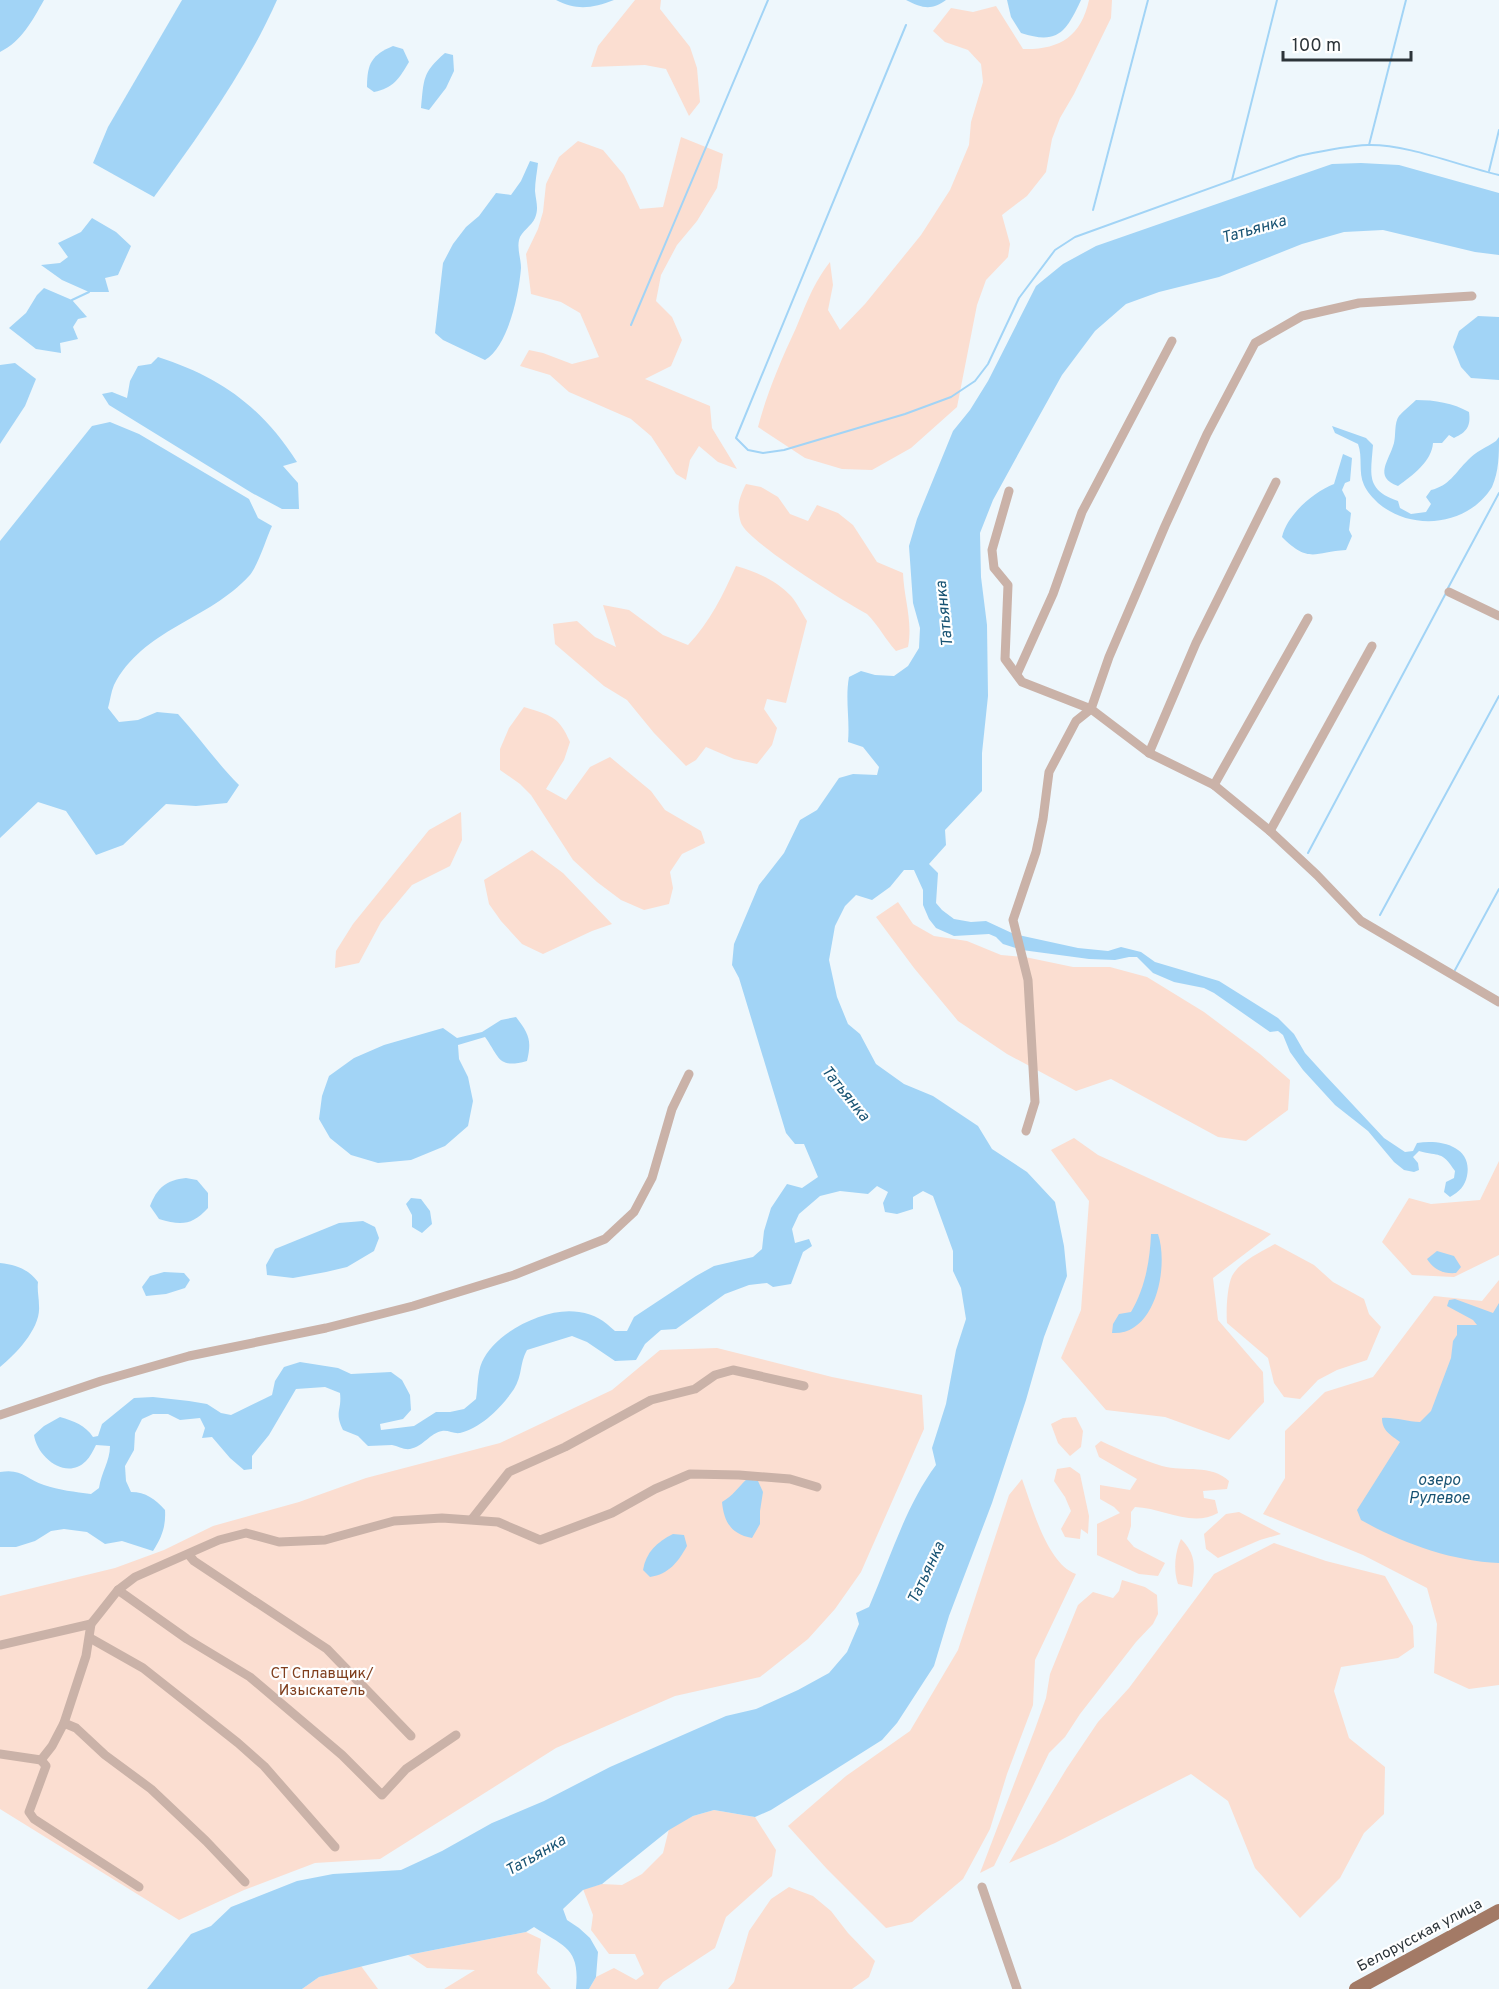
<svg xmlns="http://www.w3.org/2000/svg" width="1499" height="1989" viewBox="0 0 1499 1989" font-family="Overpass,sans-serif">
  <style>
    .green { fill: #fbded1 }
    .water { fill: #a2d4f6 }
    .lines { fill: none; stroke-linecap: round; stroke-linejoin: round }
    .stream { stroke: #a2d4f6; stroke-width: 2 }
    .street { stroke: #cab2a8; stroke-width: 9 }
    .primary { stroke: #a37a66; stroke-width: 14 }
    .labels { text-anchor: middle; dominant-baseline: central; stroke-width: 4.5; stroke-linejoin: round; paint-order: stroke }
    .park-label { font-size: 15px; fill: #803f1e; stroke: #fff }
    .street-label { font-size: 15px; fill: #2c3439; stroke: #fff }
    .water-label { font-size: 16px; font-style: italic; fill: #185373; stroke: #fff }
  </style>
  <rect width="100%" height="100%" fill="#eef7fc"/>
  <g class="green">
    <polygon points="635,0 661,0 660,9 690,47 697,68 700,102 689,116 666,69 645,65 591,67 598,46"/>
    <path d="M1089 0H1112L1111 18 1074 94 1060 118 1052 139 1046 172 1027 196 1002 215 1010 244 1008 257 986 280 977 305 957 407 911 448 872 470 842 469 805 458 758 427C767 393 781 360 796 328 807 302 813 284 830 262L833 285 828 310 840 330 865 304 921 235 950 190 969 145 971 122 983 82 981 64 968 50 945 42 933 31 951 8 973 12 996 6 1023 49C1059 50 1081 37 1089 0Z"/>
    <polygon points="681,137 723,154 717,188 697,221 677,245 661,275 656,301 672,317 682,340 671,366 645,379 710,406 712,428 737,469 718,462 699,446 690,460 686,480 676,474 651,436 631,419 569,392 550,375 520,366 529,350 543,353 572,364 599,357 580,313 561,302 531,294 526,254 538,229 543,212 546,184 559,157 578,141 603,150 624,175 640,209 663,207"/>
    <path d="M746 484 761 487 778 497 790 514 808 521 817 505 838 513 853 525 877 562 903 573C904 599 913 621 908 647L896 651C885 639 879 626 867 614 845 602 748 542 741 523 736 507 739 498 746 484Z"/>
    <path d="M736 566C755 571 777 581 791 596 797 603 802 613 807 621L786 703 767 699 764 709 777 728 772 745 757 764 734 759 706 747 696 760 686 766 654 733 627 700 604 686 555 644 553 624 577 621 595 637 616 647 603 605 629 610 663 635 688 645C710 622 723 595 736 566Z"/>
    <path d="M524 707C550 715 559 716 570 742L564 760 546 789 566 800 590 767 610 757 651 791 665 810 701 831 705 843 682 854 670 872 673 888 669 904 644 910 621 900 597 882 573 860 531 795 520 784 500 770V749L509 728Z"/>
    <polygon points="461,812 462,840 450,866 412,885 381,922 359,963 335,968 336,951 353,924 400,866 429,830"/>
    <polygon points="532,850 563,873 612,924 592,931 543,954 522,944 501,921 489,904 484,880"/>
    <polygon points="898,902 913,924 934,936 967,941 1001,955 1025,957 1073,967 1110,967 1147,977 1204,1012 1260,1054 1290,1080 1288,1110 1246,1141 1218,1137 1111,1079 1076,1091 1007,1054 958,1021 914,968 876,917"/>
    <polygon points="1074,1138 1098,1155 1271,1234 1213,1278 1218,1320 1263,1372 1264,1402 1229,1440 1165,1417 1106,1410 1061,1358 1081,1310 1089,1201 1051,1150"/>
    <polygon points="1499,1161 1499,1255 1454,1277 1412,1275 1382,1242 1409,1198 1431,1204 1480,1200"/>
    <path d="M1275 1244 1314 1265 1333 1282 1364 1299 1369 1314 1381 1327 1367 1360 1337 1370 1318 1380 1300 1399 1284 1397 1274 1383 1268 1358 1227 1323C1226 1311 1227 1287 1232 1276 1240 1261 1261 1252 1275 1244Z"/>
    <polygon points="1499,1280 1499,1685 1469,1689 1434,1673 1437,1624 1427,1588 1363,1555 1263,1514 1285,1478 1285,1431 1325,1392 1373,1377 1434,1296 1482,1301"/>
    <polygon points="717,1348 832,1377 922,1395 924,1429 861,1572 835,1609 808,1639 760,1677 675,1696 556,1748 380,1859 315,1863 244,1890 179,1920 0,1809 0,1596 115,1568 164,1550 213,1526 299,1502 366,1478 500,1443 612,1390 660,1350"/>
    <polygon points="1076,1417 1083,1431 1081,1447 1070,1456 1058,1443 1051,1424 1063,1418"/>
    <path d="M1101 1441C1120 1450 1142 1460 1162 1466 1185 1472 1211 1464 1229 1481L1227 1489 1203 1491 1204 1498 1215 1500 1218 1513C1192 1528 1163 1508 1135 1507L1131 1512V1526L1127 1539 1134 1547 1165 1563 1158 1576 1139 1574 1097 1555V1524L1120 1513 1114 1507 1100 1499V1485L1130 1490 1137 1479 1099 1457 1095 1446Z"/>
    <polygon points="1070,1467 1080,1474 1089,1516 1088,1534 1081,1529 1080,1539 1065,1537 1061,1529 1071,1511 1065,1497 1054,1481 1057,1469"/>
    <path d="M1022 1479C1032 1506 1047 1564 1076 1574L1035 1660 1033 1705 1007 1774 990 1829 963 1879 912 1922 886 1928 827 1869 788 1826 846 1776 910 1731 958 1650 1009 1495Z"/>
    <polygon points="1239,1512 1281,1534 1260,1540 1218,1558 1206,1549 1204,1534 1226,1514"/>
    <path d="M1181 1539C1196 1554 1195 1566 1192 1587L1178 1584C1173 1570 1175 1552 1181 1539Z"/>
    <polygon points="1274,1543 1326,1561 1385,1576 1413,1626 1414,1647 1398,1658 1341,1667 1334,1691 1349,1738 1385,1767 1384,1814 1364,1833 1340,1878 1300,1918 1255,1868 1228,1801 1191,1774 1055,1843 1009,1863 1067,1768 1098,1722 1129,1688 1214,1574"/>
    <polygon points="1122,1580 1145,1587 1157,1595 1158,1614 1153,1624 1136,1642 1080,1714 1065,1737 1049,1753 994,1866 980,1873 1035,1729 1046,1698 1050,1674 1078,1605 1093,1592 1113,1598 1119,1591"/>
    <polygon points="714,1810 755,1817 776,1850 772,1876 726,1917 715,1948 663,1982 658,1989 589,1989 596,1977 614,1968 636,1980 644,1974 635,1954 609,1954 591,1930 593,1915 583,1889 602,1884 622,1885 642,1874 663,1853 669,1829 693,1816"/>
    <polygon points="789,1887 813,1896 831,1911 848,1933 875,1961 869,1977 852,1989 728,1989 734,1982 749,1931 771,1899"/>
    <polygon points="526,1932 541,1939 537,1973 551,1989 444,1989 475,1970 427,1968 408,1955"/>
    <polygon points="361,1966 378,1989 302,1989 319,1977"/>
  </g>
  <g class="water">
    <path d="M0 0H44C32 21 22 41 0 52Z"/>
    <path d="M182 0H277C247 68 198 137 154 197L93 163 108 127Z"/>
    <path d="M556 0H614C593 8 577 11 556 0Z"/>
    <path d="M906 0H946C931 11 922 8 906 0Z"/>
    <path d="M1007 0H1081C1066 32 1058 45 1021 33L1011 17Z"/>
    <path d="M393 46 403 49 409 62C399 79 393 88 374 92L367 87C367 63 372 55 393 46Z"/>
    <path d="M445 53 453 55 454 71 446 88 429 110 421 108C424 79 422 73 445 53Z"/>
    <path d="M530 161 538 163C537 172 535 182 535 191 536 202 539 208 535 218 532 226 521 231 519 240 517 249 521 259 521 268 519 294 508 347 485 360L443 340 435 333 443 263 453 244 466 227 479 216 496 193 511 195 521 181Z"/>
    <path d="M1361 163 1399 165 1499 193V255L1475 252 1383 230 1344 232 1302 244 1219 277 1159 292 1126 304 1095 331 1062 375 1027 438 993 500 980 533 981 577 987 625 988 696 982 753V791L945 830 946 845 929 864 938 873 936 903 942 910 954 919 971 922 986 921 1014 934 1078 948 1108 951 1121 947 1141 952 1155 962 1219 981 1278 1018 1294 1034 1305 1053 1325 1075 1384 1138 1405 1152 1413 1151 1417 1143C1440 1139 1473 1146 1467 1176 1465 1186 1459 1192 1450 1197L1444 1192 1446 1182 1454 1178 1455 1171C1441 1150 1440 1157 1419 1151L1413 1157 1418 1163 1419 1170 1414 1172 1404 1170 1394 1162 1368 1131 1335 1105 1303 1070 1290 1052 1283 1035 1278 1031 1270 1032 1214 993 1204 988 1174 982 1153 973 1137 957H1129L1115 960 1089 959 1022 950 1003 944 996 937 989 934 954 936 936 928 929 919 923 905V890L914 870H904L890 887 872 900 856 895 845 906 835 926 829 960 837 997 848 1024 860 1034 876 1064 904 1084 933 1096 978 1126 992 1149 1027 1172 1055 1202 1064 1246 1067 1276 1044 1337 1026 1400 992 1503 949 1616 934 1666 897 1723 882 1740 771 1810 755 1817 714 1810 693 1816 669 1830 602 1884 583 1890 563 1909 567 1920 579 1928 590 1938 598 1952 596 1977 589 1989H576C580 1948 565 1947 534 1927L526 1932 408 1955 319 1977 302 1989H147L191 1934 211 1926 231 1907 297 1881 333 1874 401 1870 442 1851 492 1823 544 1801 610 1767 726 1716 756 1709 798 1690 829 1673 847 1652 859 1624 856 1613 869 1607C890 1559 905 1507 936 1465L932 1448 946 1404 956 1350 966 1319 961 1288 953 1271V1251L933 1196 923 1191 913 1197V1209L897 1214 885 1212 883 1203 888 1192 877 1186 868 1194 840 1191 820 1196 799 1214 792 1229 795 1243 809 1239 812 1246 803 1252 791 1284 773 1287 767 1283 749 1285 725 1294 676 1329 661 1330 645 1344 636 1360 615 1361 587 1342 572 1336 527 1350C519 1365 523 1374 514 1389 502 1407 481 1428 460 1433 454 1434 448 1430 442 1431 430 1433 424 1446 410 1449 404 1450 398 1446 392 1445 384 1445 376 1446 368 1446L358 1436 343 1430C334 1412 342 1411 340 1393L325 1387 296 1389 269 1435 252 1456V1469L244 1470 230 1458 212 1437 202 1438 205 1428 200 1418 180 1420 168 1414H153L142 1419 135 1433 134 1450 125 1466 126 1481 131 1492C146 1492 155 1499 165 1510 166 1526 162 1537 153 1551L122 1541 105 1544 87 1532 64 1529 51 1531 35 1541 16 1547H0V1472C22 1468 26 1479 44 1485 59 1490 75 1492 91 1494L99 1488C101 1473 110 1461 110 1446L96 1445C93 1451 90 1457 86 1461 66 1481 37 1457 34 1435L44 1426 60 1417C74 1421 85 1425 93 1437L98 1436 102 1424 134 1398 153 1397 189 1401 207 1404 221 1413 231 1415 272 1395 275 1381 284 1367 300 1362 338 1368 351 1374 391 1372 402 1380 410 1395 411 1410 403 1419 380 1424 381 1430 414 1426 436 1412H450L464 1409 476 1399C478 1388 477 1373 482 1362 495 1332 547 1306 579 1312 595 1314 604 1321 615 1331H627L634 1317 696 1276 714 1266 753 1257 762 1249 764 1231 771 1208 787 1184 802 1188 818 1177 804 1144H795L786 1133 739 978 732 965 734 944 759 885 784 853 800 820 817 810 839 778 853 774 877 775 879 767 863 747 848 742C850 719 845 699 849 677L861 671 875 675 894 676 908 666 919 648 920 628 913 603 909 546 917 519 953 431 970 410 988 381 1036 286 1063 264 1096 246 1332 164Z"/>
    <polygon points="92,218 116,232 131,246 118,275 105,278 109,292 89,292 62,280 41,265 60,263 68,257 58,243 81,232"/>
    <polygon points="44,288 72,300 87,317 78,319 73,327 78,339 60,343 61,353 36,349 9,328 26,313 37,295"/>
    <polygon points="1478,316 1499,317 1499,380 1471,378 1461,367 1453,347 1459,331"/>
    <path d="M158 357C220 377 261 406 297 462L283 466 298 483 299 509H282L252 493 109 405 102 394 112 392 127 398 130 381 138 366 151 364Z"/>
    <polygon points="15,363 36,379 25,406 0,444 0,365"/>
    <path d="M1416 400C1435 400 1453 403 1469 412 1471 426 1467 432 1454 438L1449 435 1442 443H1433C1432 461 1412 476 1398 486 1373 477 1389 461 1394 443 1396 435 1394 423 1399 416 1404 410 1411 405 1416 400Z"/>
    <path d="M110 422 139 434 249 499 258 518 272 526C266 539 258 566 249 576 209 620 143 629 114 685 111 692 110 701 108 708L119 722 138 720 157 712 178 714C199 737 217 763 239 785L227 803 196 806 166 804 123 845 96 855 66 811 38 802 0 838V541L92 426Z"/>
    <path d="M1332 426 1366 438 1373 445C1371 474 1365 490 1398 501L1400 508 1411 514 1426 512 1431 504 1426 497 1431 490C1449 486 1455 473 1468 460 1475 452 1487 447 1496 441L1499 437C1499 455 1499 471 1492 487 1468 526 1412 532 1378 503 1373 498 1367 492 1364 485 1358 472 1363 457 1358 444L1335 433Z"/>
    <path d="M1343 454 1352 458 1350 481 1345 483 1342 490 1346 498V509L1351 513 1349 530 1352 536 1346 550C1314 552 1309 564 1282 537 1287 515 1313 492 1334 484Z"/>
    <path d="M516 1017C529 1034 532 1040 527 1061 498 1069 500 1058 485 1037L458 1045 459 1059 468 1077 473 1101 468 1126 445 1146 411 1160 378 1163 351 1155 330 1138 319 1119 322 1096 329 1076 354 1058 384 1045 443 1028 457 1038 482 1032 501 1020Z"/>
    <path d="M186 1178 197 1180 208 1193V1208C192 1225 182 1226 159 1219L150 1206C157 1188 166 1180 186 1178Z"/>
    <polygon points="411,1198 421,1199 430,1211 432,1224 422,1233 412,1227 412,1215 406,1204"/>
    <polygon points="363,1221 375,1227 379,1238 374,1251 347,1267 326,1272 293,1278 267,1275 266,1265 275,1249 339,1223"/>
    <path d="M1151 1234H1158C1169 1266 1156 1336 1112 1333L1113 1324 1119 1314 1131 1312C1145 1288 1150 1261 1151 1234Z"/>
    <path d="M1437 1251 1454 1256 1461 1267 1456 1273C1444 1274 1434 1270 1427 1259Z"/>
    <path d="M0 1263C17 1265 28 1269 38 1282 37 1291 39 1297 39 1306 41 1328 16 1354 0 1367Z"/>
    <polygon points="164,1272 184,1273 190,1280 185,1288 166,1294 146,1296 142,1287 150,1276"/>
    <path d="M1455 1299 1493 1313 1499 1303V1563C1451 1561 1402 1543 1361 1520L1357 1510 1400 1442C1391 1435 1382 1431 1382 1418 1395 1417 1407 1422 1420 1422L1431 1411 1451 1358 1453 1341 1457 1335V1325H1477L1473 1320 1447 1306 1449 1300Z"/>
    <path d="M747 1479 758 1481 763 1492 760 1511V1524L752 1538C731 1534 724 1522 722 1502 733 1496 738 1487 747 1479Z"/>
    <path d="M673 1534 684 1535 687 1546C678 1562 669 1574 650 1577L643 1570C646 1552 657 1542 673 1534Z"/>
  </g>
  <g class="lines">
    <g class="stream">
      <path d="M906 25 736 438 748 450 763 453 784 450 905 414 951 397 975 381 988 364 1019 298 1055 250 1075 237 1299 156C1322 151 1344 146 1368 145 1408 144 1459 166 1499 175"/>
      <polyline points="1369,145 1406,0"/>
      <polyline points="1489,171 1499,130"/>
      <polyline points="1232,180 1277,0"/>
      <polyline points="1093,210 1148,0"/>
      <polyline points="72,300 89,292"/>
      <polyline points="631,325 768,0"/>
      <polyline points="1448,588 1499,493"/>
      <polyline points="1308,853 1446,593"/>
      <polyline points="1380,915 1499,696"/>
      <polyline points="1455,970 1499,889"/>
    </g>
    <g class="street">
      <polyline points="1009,491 992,550 994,568 1008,585 1005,659 1022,682 1091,709 1149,753 1214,785 1270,831 1317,875 1361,921 1499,1002"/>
      <polyline points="1449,592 1499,616"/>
      <polyline points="1017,674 1053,594 1082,512 1172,341"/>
      <polyline points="1149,753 1196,643 1276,482"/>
      <polyline points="1214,785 1308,618"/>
      <polyline points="1270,831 1372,646"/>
      <polyline points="1026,1131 1035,1102 1028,980 1013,920 1036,852 1043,819 1049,772 1076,721 1091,709 1109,657 1165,526 1207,434 1255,343 1302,316 1359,303 1472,296"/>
      <polyline points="0,1415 101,1381 189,1356 326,1328 413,1306 514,1275 605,1239 634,1212 652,1178 672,1109 689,1074"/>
      <polyline points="472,1519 509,1472 565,1447 651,1400 695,1389 715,1375 733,1370 804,1386"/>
      <polyline points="189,1555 194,1561 327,1649 411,1736"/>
      <polyline points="118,1590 187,1639 250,1677 342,1755 382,1795 406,1769 456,1735"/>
      <polyline points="90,1638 143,1668 238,1743 264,1766 335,1847"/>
      <polyline points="0,1645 91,1624"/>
      <polyline points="64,1723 76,1728 105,1755 151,1789 206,1841 245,1882"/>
      <polyline points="0,1754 41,1760 52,1746 64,1723 86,1656 91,1624 99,1614 118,1590 135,1577 219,1540 246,1533 279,1542 325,1540 394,1521 442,1518 498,1522 540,1540 612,1513 655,1489 690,1474 739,1475 790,1479 817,1487"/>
      <polyline points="41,1760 46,1766 29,1812 34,1819 139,1887"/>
      <polyline points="982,1887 1017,1989"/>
    </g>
    <polyline class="primary" points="1356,1989 1499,1911"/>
  </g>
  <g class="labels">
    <g class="park-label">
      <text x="322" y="1674">СТ Сплавщик/<tspan x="322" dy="17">Изыскатель</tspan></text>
    </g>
    <g class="street-label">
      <text transform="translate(1420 1936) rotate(-28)">Белорусская улица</text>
    </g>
    <g class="water-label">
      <text transform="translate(1254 230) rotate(-16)">Татьянка</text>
      <text transform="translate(945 614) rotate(-96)">Татьянка</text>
      <text transform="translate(845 1094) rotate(51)">Татьянка</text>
      <text x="1439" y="1481">озеро<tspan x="1439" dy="18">Рулевое</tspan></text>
      <text transform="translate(927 1573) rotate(-65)">Татьянка</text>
      <text transform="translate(536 1856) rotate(-30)">Татьянка</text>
    </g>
  </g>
  <path d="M1283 51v9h128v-9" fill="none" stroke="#2c3439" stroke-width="3"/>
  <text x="1292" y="51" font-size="18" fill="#2c3439" stroke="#ffffff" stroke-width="4.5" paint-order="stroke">100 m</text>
</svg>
